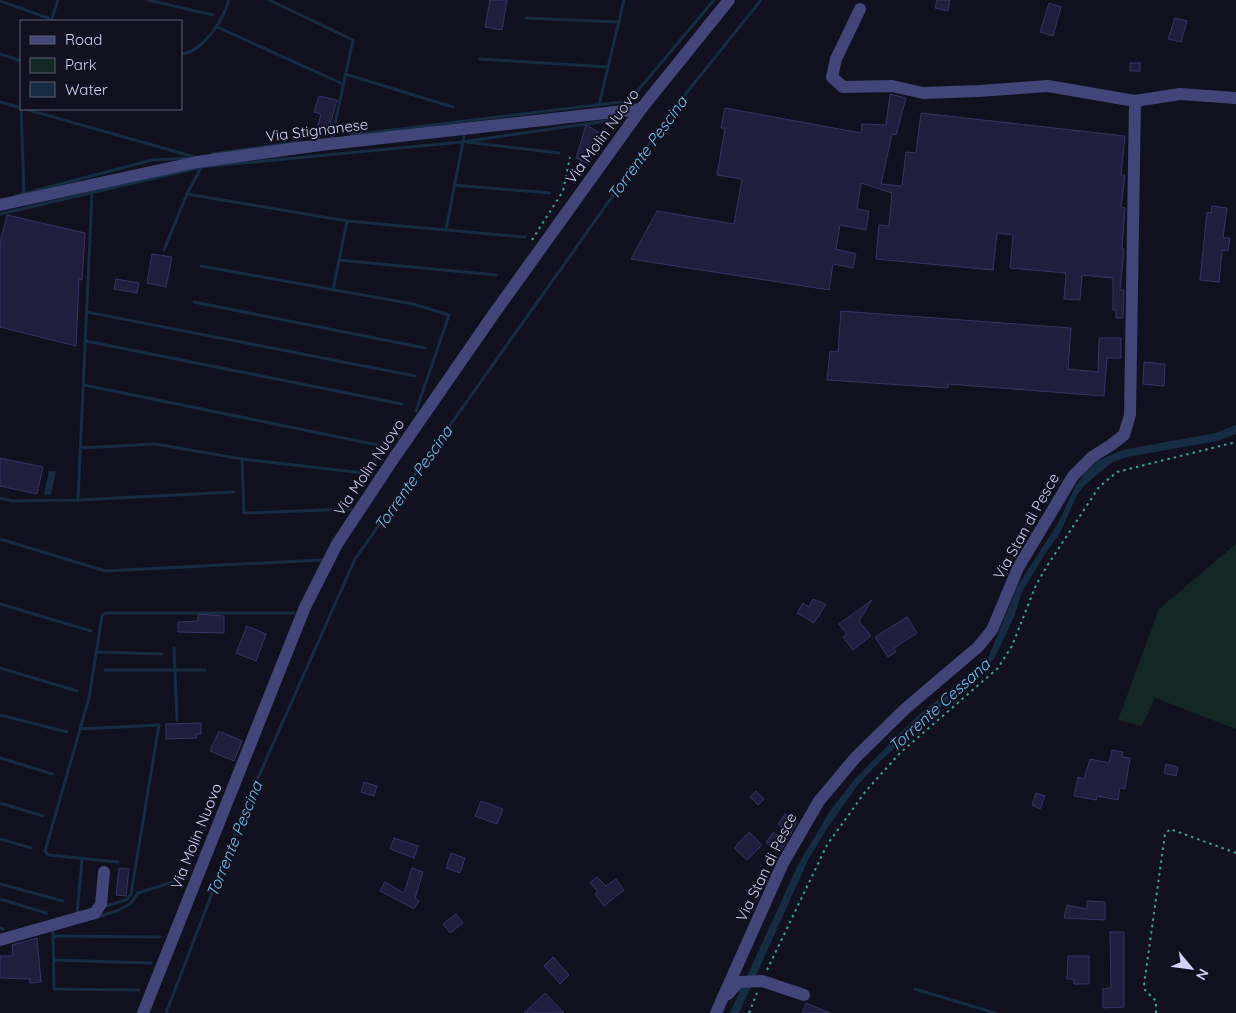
<svg xmlns="http://www.w3.org/2000/svg" width="1236" height="1013" viewBox="0 0 1236 1013" font-family="Quicksand,sans-serif">
  <style>
    .green { fill: #132825 }
    .water { fill: #162c42 }
    .lines { fill: none; stroke-linecap: round; stroke-linejoin: round }
    .stream { stroke: #162c42; stroke-width: 3 }
    .building { fill: #211e3d; stroke: #383366 }
    .path { stroke: #3ea291; stroke-width: 2; stroke-dasharray: 2.5 4; stroke-linecap: butt }
    .minor { stroke: #414577; stroke-width: 12 }
    .labels { text-anchor: middle; dominant-baseline: central; stroke-width: 4; stroke-linejoin: round; paint-order: stroke }
    .street-label { font-size: 15px; fill: #d3d3f9; stroke: #10101f }
    .water-label { font-size: 16px; font-style: italic; fill: #6fc0eb; stroke: #10101f }
  </style>
  <rect width="100%" height="100%" fill="#10101f"/>
  <polygon class="green" points="1236,544 1236,729 1155,698 1142,726 1118,720 1159,609"/>
  <g class="water">
    <polygon points="1236,425 1236,434 1218,441 1127,457 1111,463 1085,485 1077,495 1060,533 1045,554 1022,592 1014,617 994,659 878,763 857,786 826,830 809,858 739,1013 730,1013 798,865 830,811 854,780 916,717 979,667 989,656 1018,585 1057,525 1076,485 1086,472 1098,461 1122,450 1215,433"/>
    <polygon points="49,471 56,471 51,495 44,494"/>
  </g>
  <g class="lines">
    <g class="stream">
      <polyline points="148,0 213,15"/>
      <polyline points="269,0 353,40 332,138"/>
      <polyline points="0,1 48,18"/>
      <polyline points="526,18 618,22"/>
      <polyline points="51,21 58,0"/>
      <polyline points="217,27 343,84"/>
      <polyline points="0,54 21,61"/>
      <path d="M181 54C203 52 223 20 229 0"/>
      <polyline points="480,59 608,67"/>
      <polyline points="345,74 453,107"/>
      <polyline points="0,102 21,108"/>
      <polyline points="599,105 624,0"/>
      <polyline points="21,106 24,193"/>
      <polyline points="25,109 195,157"/>
      <polyline points="351,135 629,101 714,0"/>
      <polyline points="467,142 559,153"/>
      <polyline points="212,154 298,142"/>
      <polyline points="454,185 550,193"/>
      <polyline points="187,194 347,221 525,237"/>
      <polyline points="15,196 152,160 189,158"/>
      <polyline points="0,214 202,167 462,142 620,119"/>
      <polyline points="446,230 464,136"/>
      <polyline points="164,250 187,194 201,168"/>
      <polyline points="339,260 496,275"/>
      <polyline points="201,266 413,304 449,315 416,411"/>
      <polyline points="333,290 347,221"/>
      <polyline points="194,302 425,348"/>
      <polyline points="87,312 415,376"/>
      <polyline points="86,341 402,404"/>
      <polyline points="84,385 378,445"/>
      <polyline points="81,448 155,444 242,459 372,474"/>
      <polyline points="242,459 244,513 351,509"/>
      <polyline points="0,498 12,501 78,500 234,492"/>
      <polyline points="78,500 92,193"/>
      <polyline points="0,539 105,571 321,560"/>
      <polyline points="0,604 91,631"/>
      <polyline points="174,648 177,720"/>
      <polyline points="98,652 162,654"/>
      <polyline points="0,668 77,691"/>
      <polyline points="105,670 205,670"/>
      <polyline points="0,715 67,732"/>
      <polyline points="80,729 159,725 131,894 126,900 105,906"/>
      <polyline points="0,758 53,774"/>
      <polyline points="0,803 43,816"/>
      <polyline points="0,839 31,848"/>
      <polyline points="118,862 48,855 45,851 89,698 102,616 105,613 294,613"/>
      <polyline points="0,884 63,901"/>
      <polyline points="0,899 46,913"/>
      <polyline points="77,914 82,860"/>
      <polyline points="97,917 117,911 130,904 138,893 186,878"/>
      <polyline points="0,928 3,929"/>
      <polyline points="53,929 54,989 139,990"/>
      <polyline points="53,936 160,937"/>
      <polyline points="54,960 151,963"/>
      <polyline points="915,989 995,1013"/>
      <polyline points="166,1013 246,805 355,559 680,101 761,0"/>
    </g>
  </g>
  <g class="building">
    <polygon points="490,0 507,0 502,30 485,27"/>
    <polygon points="937,0 950,0 948,11 935,8"/>
    <polygon points="1049,3 1061,7 1053,36 1040,32"/>
    <polygon points="1175,18 1187,21 1181,42 1168,39"/>
    <rect x="1130" y="63" width="10" height="8"/>
    <polygon points="890,94 906,98 896,135 892,134 881,184 902,186 906,152 916,153 921,113 1125,136 1121,175 1125,175 1121,207 1125,208 1122,249 1124,249 1120,290 1124,290 1123,318 1116,318 1116,310 1113,310 1113,278 1082,275 1080,300 1064,299 1066,273 1010,268 1013,235 997,233 993,270 876,259 879,225 889,226 892,193 861,183 857,209 869,211 866,230 840,225 836,249 856,254 853,268 833,264 829,290 631,259 657,211 734,224 742,179 717,175 725,128 721,128 725,108 861,133 862,124 886,125"/>
    <polygon points="319,96 337,100 327,136 316,133 321,114 314,112"/>
    <polygon points="586,125 604,135 597,152 594,151 589,164 576,158"/>
    <polygon points="1212,206 1227,208 1223,238 1230,238 1228,251 1222,250 1219,282 1200,280 1207,212 1211,213"/>
    <polygon points="7,215 85,233 82,280 79,279 76,346 0,327 0,243"/>
    <polygon points="152,254 172,257 166,287 147,283"/>
    <polygon points="116,279 139,283 137,293 114,289"/>
    <polygon points="841,311 1071,328 1068,369 1098,372 1099,338 1121,338 1121,358 1107,358 1104,396 948,384 948,388 827,380 830,351 838,352"/>
    <polygon points="1144,362 1165,364 1164,386 1143,384"/>
    <polygon points="0,458 43,467 37,494 0,486"/>
    <polygon points="813,599 826,604 814,623 797,613 803,603 809,607"/>
    <polygon points="872,600 859,621 871,636 853,650 843,637 847,634 839,624"/>
    <polygon points="198,614 224,616 224,633 178,632 178,622 198,621"/>
    <polygon points="907,617 917,633 894,648 896,652 888,657 875,637"/>
    <polygon points="247,626 266,634 256,661 236,653"/>
    <polygon points="201,723 201,734 196,734 197,738 166,739 166,724"/>
    <polygon points="219,731 242,741 234,761 210,751"/>
    <polygon points="1112,750 1123,752 1122,757 1130,758 1125,789 1120,788 1118,800 1097,796 1096,800 1074,796 1078,777 1084,779 1090,759 1109,763"/>
    <polygon points="1166,764 1178,767 1176,776 1164,773"/>
    <polygon points="364,782 377,786 374,796 361,792"/>
    <polygon points="756,791 764,799 758,805 750,797"/>
    <polygon points="1036,793 1045,796 1040,809 1032,805"/>
    <polygon points="481,801 503,809 497,824 475,816"/>
    <polygon points="785,814 797,822 790,835 778,824"/>
    <polygon points="749,832 762,845 747,860 734,848"/>
    <polygon points="773,832 786,842 780,852 766,843"/>
    <polygon points="394,838 418,846 414,858 390,849"/>
    <polygon points="451,853 465,858 460,873 446,868"/>
    <polygon points="119,868 129,869 126,896 116,895"/>
    <polygon points="412,868 423,872 415,898 419,901 414,909 380,891 385,882 404,893"/>
    <polygon points="597,877 606,886 616,879 624,890 604,906 595,894 598,892 590,883"/>
    <polygon points="1087,901 1105,902 1105,920 1064,918 1067,905 1087,909"/>
    <polygon points="456,914 463,923 450,933 443,924"/>
    <polygon points="1110,932 1124,932 1124,1007 1103,1008 1103,989 1111,988"/>
    <polygon points="37,938 41,982 30,983 30,979 0,978 0,956 13,956 12,945"/>
    <polygon points="1068,956 1089,956 1089,984 1074,984 1074,979 1067,979"/>
    <polygon points="553,957 569,975 560,984 544,966"/>
    <polygon points="545,993 564,1013 524,1013"/>
    <polygon points="806,1003 830,1013 802,1013"/>
  </g>
  <g class="lines">
    <g class="path">
      <polyline points="532,240 563,191 570,157"/>
      <polyline points="767,970 827,845 865,792 900,753 998,668 1012,646 1036,585 1047,566 1099,487 1117,472 1236,442"/>
      <polyline points="749,1013 757,993"/>
      <polyline points="1156,1013 1156,1001 1145,990 1144,985 1165,834 1170,829 1236,853"/>
    </g>
    <g class="minor">
      <polyline points="860,9 836,59 832,77 843,87 892,86 923,93 979,91 1048,86 1135,101 1180,94 1236,98"/>
      <polyline points="0,205 197,162 320,145 641,109"/>
      <polyline points="0,940 95,913 101,904 104,872"/>
      <polyline points="728,994 739,982 762,981 804,995"/>
      <polyline points="143,1013 305,607 337,544 394,458 493,315 641,109 729,0"/>
      <polyline points="716,1013 783,863 819,801 856,757 905,709 978,647 992,630 1018,568 1073,476 1092,457 1111,445 1124,435 1130,415 1135,101"/>
    </g>
  </g>
  <g class="labels">
    <g class="street-label">
      <text transform="translate(317 130) rotate(-7)">Via Stignanese</text>
      <text transform="translate(602 136) rotate(-54)">Via Molin Nuovo</text>
      <text transform="translate(369 467) rotate(-56)">Via Molin Nuovo</text>
      <text transform="translate(1026 526) rotate(-61)">Via Stan di Pesce</text>
      <text transform="translate(196 836) rotate(-68)">Via Molin Nuovo</text>
      <text transform="translate(766 867) rotate(-64)">Via Stan di Pesce</text>
    </g>
    <g class="water-label">
      <text transform="translate(647 148) rotate(-54)">Torrente Pescina</text>
      <text transform="translate(413 478) rotate(-55)">Torrente Pescina</text>
      <text transform="translate(939 705) rotate(-42)">Torrente Cessana</text>
      <text transform="translate(234 839) rotate(-68)">Torrente Pescina</text>
    </g>
  </g>
  <rect x="20" y="20" width="162" height="90" fill="#10101f" stroke="#5e5e76"/>
  <rect x="30" y="36" width="25" height="8" fill="#414577" stroke="#5e5e76"/>
  <text x="65" y="45" font-size="15" fill="#d3d3f9">Road</text>
  <rect x="30" y="58" width="25" height="15" fill="#132825" stroke="#5e5e76"/>
  <text x="65" y="70" font-size="15" fill="#d3d3f9">Park</text>
  <rect x="30" y="82" width="25" height="15" fill="#162c42" stroke="#5e5e76"/>
  <text x="65" y="95" font-size="15" fill="#d3d3f9">Water</text>
  <g transform="translate(1191 968) rotate(119)" stroke="#10101f" stroke-width="4" paint-order="stroke">
  <path d="M0-4L9 19L0 12L-9 19Z" fill="#d3d3f9"/>
  <text y="-8" font-size="14" font-weight="bold" text-anchor="middle" fill="#d3d3f9">N</text>
  </g>
</svg>
